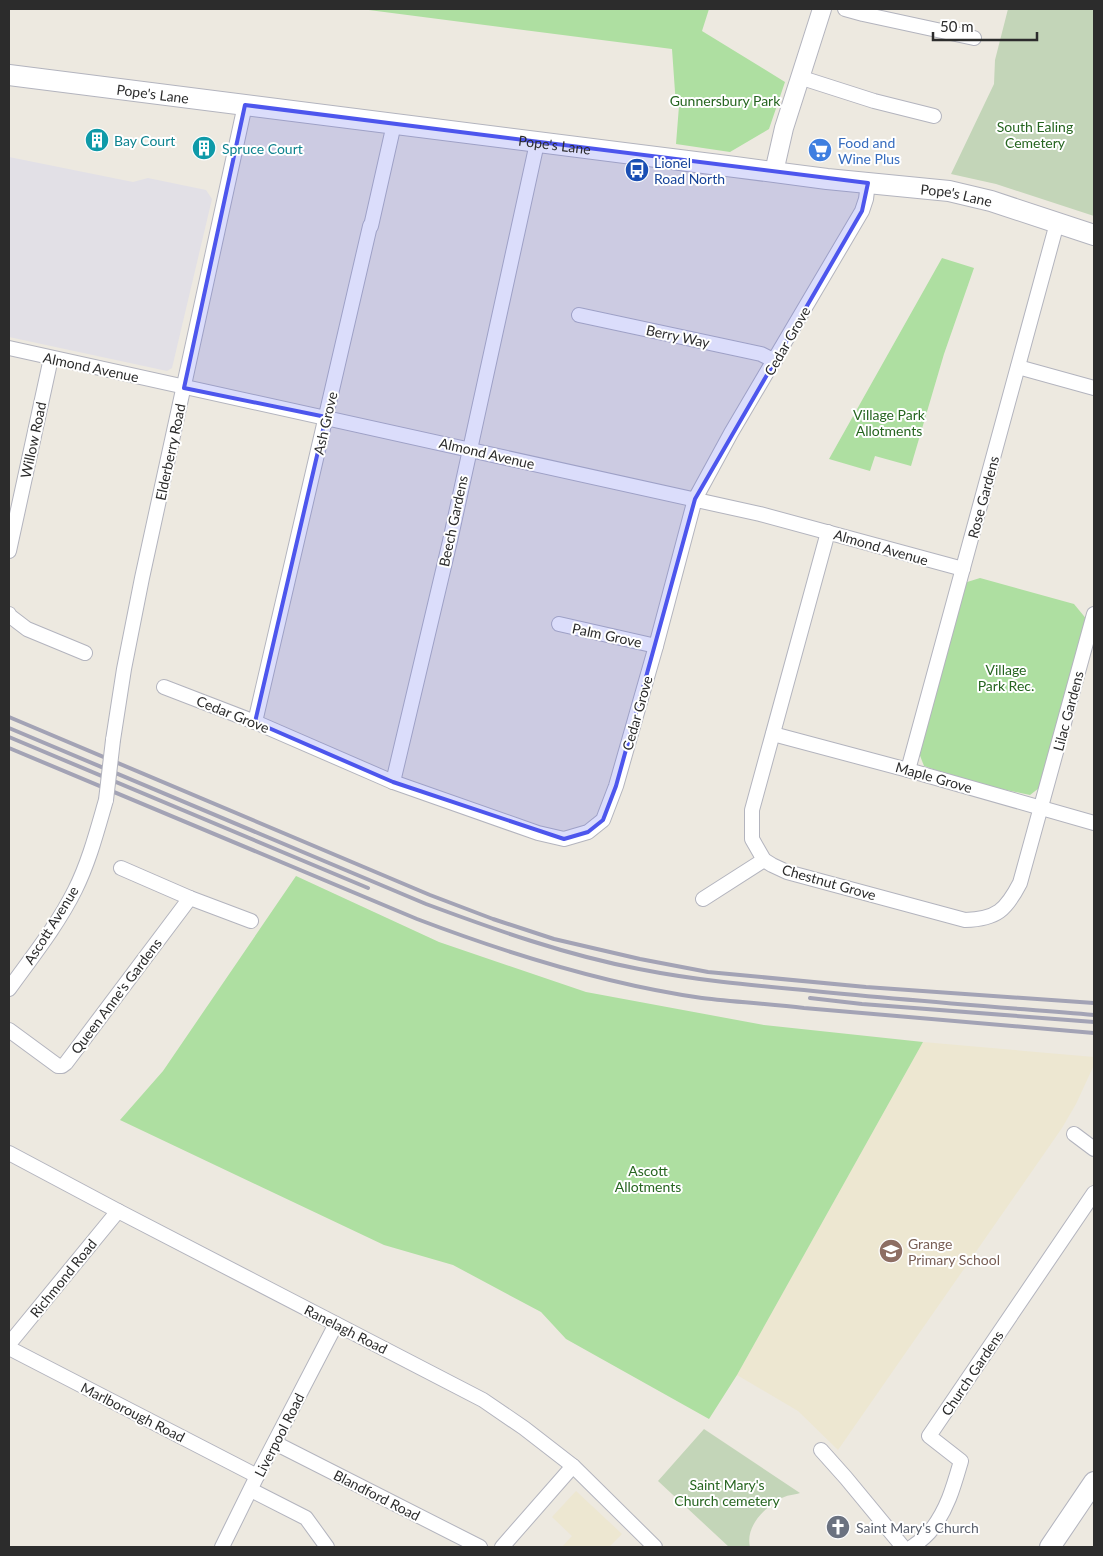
<svg xmlns="http://www.w3.org/2000/svg" width="1103" height="1556" viewBox="0 0 1103 1556" font-family="Lato,sans-serif">
  <style>
    .industrial { fill: #e2e0e6 }
    .education { fill: #ede7d1 }
    .green { fill: #aedfa1 }
    .cemetery { fill: #c3d5b8 }
    .lines { fill: none; stroke-linecap: round; stroke-linejoin: round }
    .minor-casing { stroke: #b3b4be; stroke-width: 16 }
    .tertiary-casing { stroke: #b3b4be; stroke-width: 20 }
    .secondary-casing { stroke: #b3b4be; stroke-width: 22 }
    .minor { stroke: #fff; stroke-width: 14 }
    .tertiary { stroke: #fff; stroke-width: 18 }
    .secondary { stroke: #fff; stroke-width: 20 }
    .rail { stroke: #a3a3b5; stroke-width: 4 }
    .minor-bridge-casing { stroke: #b3b4be; stroke-width: 16; stroke-linecap: butt }
    .minor-bridge { stroke: #fff; stroke-width: 14 }
    .marked { fill: #4d56ed; fill-opacity: 0.2; stroke: #4d56ed; stroke-width: 4; stroke-linejoin: round }
    .labels { text-anchor: middle; dominant-baseline: central; stroke-width: 4; stroke-linejoin: round; paint-order: stroke }
    .street-label { font-size: 14px; fill: #2c2c2c; stroke: #fff }
    .park-label { font-size: 14px; fill: #266520; stroke: #fff }
    .culture-label { font-size: 14px; fill: #0d838f; stroke: #fff; text-anchor: start }
    .shop-label { font-size: 14px; fill: #366cbe; stroke: #fff; text-anchor: start }
    .transit-label { font-size: 14px; fill: #164399; stroke: #fff; text-anchor: start }
    .education-label { font-size: 14px; fill: #785e54; stroke: #fff; text-anchor: start }
    .worship-label { font-size: 14px; fill: #5b616d; stroke: #fff; text-anchor: start }
  </style>
  <rect width="100%" height="100%" fill="#ede9e0"/>
  <polygon class="industrial" points="9,157 133,182 148,178 206,190 212,199 172,368 167,371 9,337"/>
  <g class="education">
    <polygon points="923,1042 1094,1057 1094,1065 1076,1104 1062,1128 838,1450 798,1411 737,1375"/>
    <polygon points="576,1491 622,1534 609,1547 562,1547 572,1536 552,1517"/>
  </g>
  <g class="green">
    <polygon points="361,9 709,9 702,31 785,82 769,129 730,152 676,144 679,106 676,106 672,49"/>
    <polygon points="942,258 974,268 944,354 911,466 875,456 870,471 829,459"/>
    <polygon points="980,578 1074,604 1088,621 1043,785 1030,795 974,783 924,766 919,753 964,583"/>
    <polygon points="296,876 439,942 586,992 764,1025 923,1042 737,1375 709,1419 566,1339 541,1312 453,1265 384,1245 120,1120 163,1071"/>
  </g>
  <g class="cemetery">
    <polygon points="1008,9 1094,9 1094,216 996,184 951,174 994,84 995,60"/>
    <path d="M704 1429 800 1493C794 1495 786 1495 780 1499 764 1508 745 1527 750 1547H729L658 1481Z"/>
  </g>
  <g class="lines">
    <g class="minor-casing">
      <g id="minor">
        <polyline points="845,9 863,14 974,38"/>
        <polyline points="799,77 874,101 934,116"/>
        <polyline points="579,315 761,354 775,361"/>
        <polyline points="9,348 760,514 963,569"/>
        <polyline points="1018,367 1094,388"/>
        <path d="M828 532 752 810V839L764 860 772 865 787 872 965 920C997 919 1006 910 1020 883L1094 614"/>
        <polyline points="9,551 51,358"/>
        <polyline points="9,614 10,616 27,629 85,653"/>
        <polyline points="559,624 656,646"/>
        <polyline points="164,687 255,722 393,782 538,833 564,839 588,832 603,820 616,786 656,646 695,499 731,433 862,211 866,199 868,183"/>
        <polyline points="255,722 370,226 371,226 394,124"/>
        <polyline points="773,734 908,770 1094,823"/>
        <polyline points="113,740 124,669 142,578 245,105"/>
        <polyline points="908,770 1057,223"/>
        <polyline points="393,782 450,541 537,143"/>
        <polyline points="121,868 190,898 251,921"/>
        <polyline points="703,899 764,860"/>
        <path d="M9 989C32 957 57 926 75 890 89 862 97 831 106 800"/>
        <polyline points="9,1030 58,1066 62,1066 66,1063 190,898"/>
        <polyline points="1074,1134 1094,1149"/>
        <polyline points="9,1153 118,1211 483,1400 524,1428 573,1466 655,1547"/>
        <polyline points="9,1344 118,1211"/>
        <polyline points="9,1348 257,1476"/>
        <polyline points="275,1443 480,1547"/>
        <polyline points="821,1450 846,1478 903,1547"/>
        <polyline points="251,1490 306,1518 327,1547"/>
        <polyline points="222,1547 257,1476 336,1324"/>
        <polyline points="502,1547 573,1466"/>
        <path d="M912 1547C919 1542 927 1536 932 1529 948 1508 954 1485 961 1461L929 1436 1094 1193"/>
      </g>
    </g>
    <g class="tertiary-casing">
      <polyline id="tertiary" points="774,172 784,128 822,9"/>
    </g>
    <g class="secondary-casing">
      <g id="secondary">
        <path id="s1" d="M9 75 735 167 827 179 949 191 991 201 1094 235"/>
        <polyline points="1050,1547 1094,1482"/>
      </g>
    </g>
    <use href="#minor" class="minor"/>
    <use href="#tertiary" class="tertiary"/>
    <use href="#secondary" class="secondary"/>
    <g class="rail">
      <polyline points="9,717 430,895 493,919 554,939 640,959 708,972 866,987 1094,1003"/>
      <path d="M9 728 426 904C496 930 566 955 639 969 694 980 749 985 804 990 901 1000 997 1007 1094 1015"/>
      <polyline points="9,737 368,888"/>
      <path d="M9 748 417 919C509 954 604 984 702 998 735 1002 770 1004 804 1008 900 1017 997 1025 1094 1033"/>
      <polyline points="810,998 862,1004 1094,1022"/>
    </g>
    <g class="minor-bridge-casing">
      <polyline id="minor-bridge" points="106,800 113,740"/>
    </g>
    <use href="#minor-bridge" class="minor-bridge"/>
  </g>
  <path class="marked" d="M245 105 868 183 862 211 695 499 616 786 603 820 588 832 564 839 393 782 255 722 326 417 184 388Z"/>
  <defs>
    <g id="building-disc" transform="scale(1.25)"><circle r="9.5" fill="#0f9aa8" stroke="#fff"/><path d="M-4-6H4V6H1V3H-1V6H-4ZM-2.5-4.3h1.7v1.8h-1.7ZM.8-4.3h1.7v1.8H.8ZM-2.5-1h1.7V.8h-1.7ZM.8-1h1.7V.8H.8Z" fill="#fff"/></g>
    <g id="supermarket-disc" transform="scale(1.25)"><circle r="9.5" fill="#3f7fe0" stroke="#fff"/><path d="M-6-5.5h2.5l.6 2H6L4.5 2H-2.5L-4.4-4H-6ZM-1.5 3.2a1.3 1.3 0 1 0 .1 0ZM3 3.2a1.3 1.3 0 1 0 .1 0Z" fill="#fff"/></g>
    <g id="bus-disc" transform="scale(1.25)"><circle r="9.5" fill="#1a4fb4" stroke="#fff"/><path d="M-5-6H5V4H4V6H2V4H-2V6H-4V4H-5ZM-3.5-4V0h7V-4ZM-3.5 1.2v1.5H-2V1.2ZM2 1.2v1.5H3.5V1.2Z" fill="#fff"/></g>
    <g id="school-disc" transform="scale(1.25)"><circle r="9.5" fill="#8d6e63" stroke="#fff"/><path d="M0-5L7-2L0 1L-7-2ZM-4 1L0 2.5L4 1V4Q0 6-4 4Z" fill="#fff"/></g>
    <g id="church-disc" transform="scale(1.25)"><circle r="9.5" fill="#6b7280" stroke="#fff"/><path d="M-1.2-6h2.4v3.5h3.3v2.4h-3.3V6h-2.4V-.1h-3.3v-2.4h3.3Z" fill="#fff"/></g>
  </defs>
  <g fill-rule="evenodd">
    <use href="#building-disc" x="97" y="140"/>
    <use href="#building-disc" x="204" y="148"/>
    <use href="#supermarket-disc" x="820" y="150"/>
    <use href="#bus-disc" x="637" y="170"/>
    <use href="#school-disc" x="891" y="1251"/>
    <use href="#church-disc" x="838" y="1527"/>
  </g>
  <g class="labels">
    <g class="street-label">
      <text stroke="none"><textPath href="#s1" startOffset="145">Pope's Lane</textPath></text>
      <text stroke="none"><textPath href="#s1" startOffset="550">Pope's Lane</textPath></text>
      <text stroke="none"><textPath href="#s1" startOffset="955">Pope's Lane</textPath></text>
      <text transform="translate(678 336) rotate(12)">Berry Way</text>
      <text transform="translate(787 341) rotate(-60)">Cedar Grove</text>
      <text transform="translate(91 367) rotate(12)">Almond Avenue</text>
      <text transform="translate(325 423) rotate(-77)">Ash Grove</text>
      <text transform="translate(33 440) rotate(-78)">Willow Road</text>
      <text transform="translate(170 452) rotate(-78)">Elderberry Road</text>
      <text transform="translate(487 453) rotate(13)">Almond Avenue</text>
      <text transform="translate(983 497) rotate(-75)">Rose Gardens</text>
      <text transform="translate(453 521) rotate(-78)">Beech Gardens</text>
      <text transform="translate(881 547) rotate(16)">Almond Avenue</text>
      <text transform="translate(607 635) rotate(12)">Palm Grove</text>
      <text transform="translate(1068 711) rotate(-75)">Lilac Gardens</text>
      <text transform="translate(637 713) rotate(-74)">Cedar Grove</text>
      <text transform="translate(233 714) rotate(22)">Cedar Grove</text>
      <text transform="translate(934 777) rotate(16)">Maple Grove</text>
      <text transform="translate(829 882) rotate(16)">Chestnut Grove</text>
      <text transform="translate(51 925) rotate(-58)">Ascott Avenue</text>
      <text transform="translate(116 996) rotate(-53)">Queen Anne's Gardens</text>
      <text transform="translate(63 1278) rotate(-51)">Richmond Road</text>
      <text transform="translate(346 1329) rotate(27)">Ranelagh Road</text>
      <text transform="translate(972 1373) rotate(-56)">Church Gardens</text>
      <text transform="translate(133 1412) rotate(27)">Marlborough Road</text>
      <text transform="translate(279 1435) rotate(-63)">Liverpool Road</text>
      <text transform="translate(377 1495) rotate(27)">Blandford Road</text>
    </g>
    <g class="park-label">
      <text x="725" y="100">Gunnersbury Park</text>
      <text x="1035" y="126">South Ealing<tspan x="1035" dy="16">Cemetery</tspan></text>
      <text x="889" y="414">Village Park<tspan x="889" dy="16">Allotments</tspan></text>
      <text x="1006" y="669">Village<tspan x="1006" dy="16">Park Rec.</tspan></text>
      <text x="648" y="1170">Ascott<tspan x="648" dy="16">Allotments</tspan></text>
      <text x="727" y="1484">Saint Mary's<tspan x="727" dy="16">Church cemetery</tspan></text>
    </g>
    <g class="culture-label">
      <text x="114" y="140">Bay Court</text>
      <text x="222" y="148">Spruce Court</text>
    </g>
    <g class="shop-label">
      <text x="838" y="142">Food and<tspan x="838" dy="16">Wine Plus</tspan></text>
    </g>
    <g class="transit-label">
      <text x="654" y="162">Lionel<tspan x="654" dy="16">Road North</tspan></text>
    </g>
    <g class="education-label">
      <text x="908" y="1243">Grange<tspan x="908" dy="16">Primary School</tspan></text>
    </g>
    <g class="worship-label">
      <text x="856" y="1527">Saint Mary's Church</text>
    </g>
  </g>
  <rect width="1103" height="1556" fill="none" stroke="#2c2c2c" stroke-width="20"/>
  <path d="M933 32v8h104v-8" fill="none" stroke="#2c2c2c" stroke-width="2.5"/>
  <text x="940" y="32" font-size="15" fill="#2c2c2c" stroke="#ffffff" stroke-width="4" paint-order="stroke">50 m</text>
</svg>
